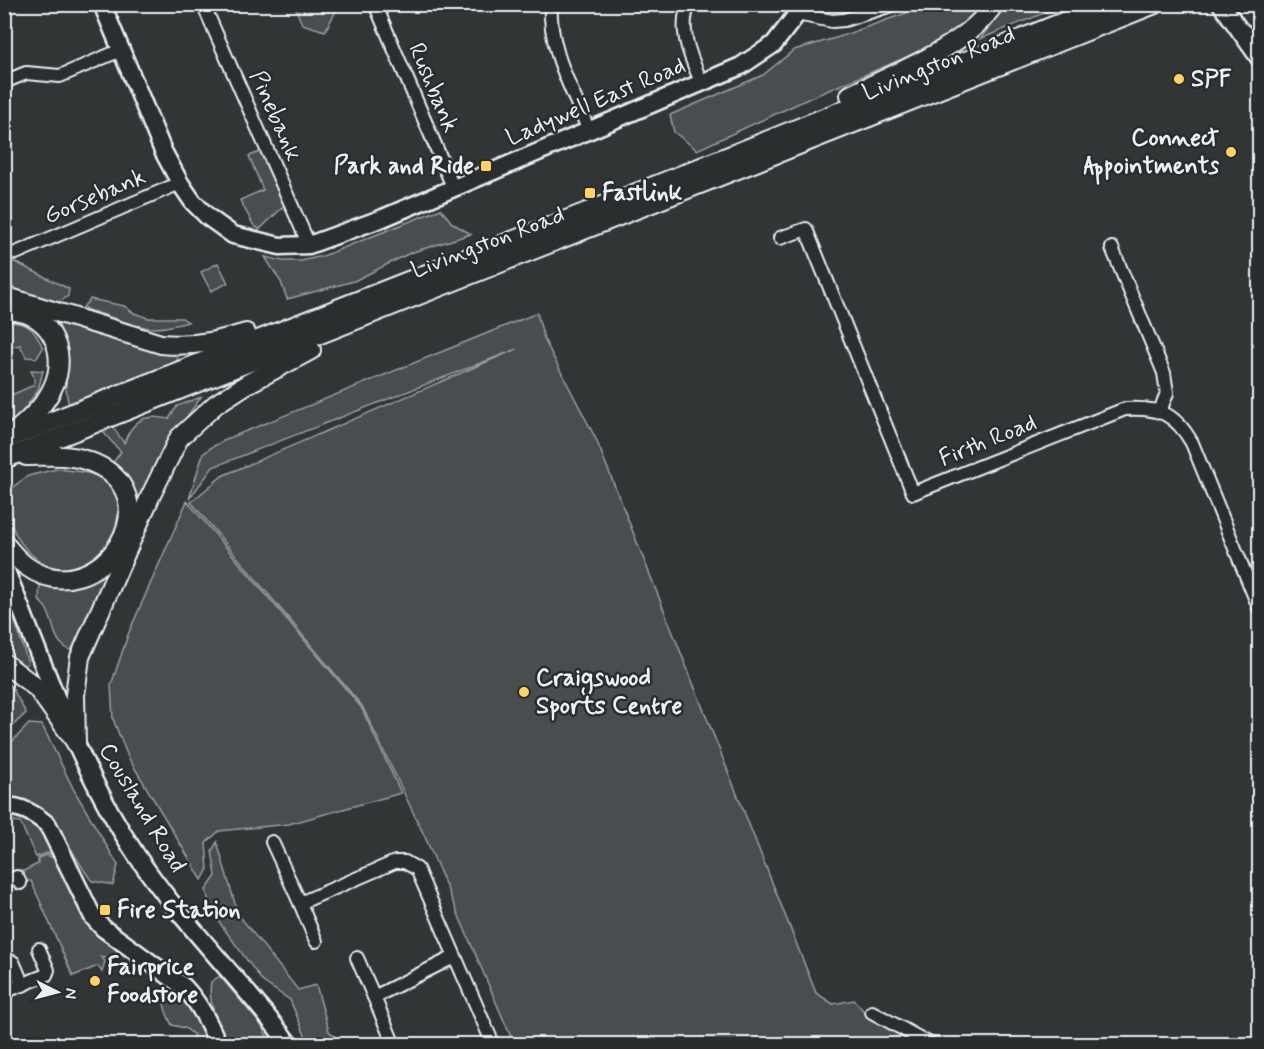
<svg xmlns="http://www.w3.org/2000/svg" width="1264" height="1049" viewBox="0 0 1264 1049" font-family="Mynerve,sans-serif">
  <style>
    .green { fill: #494d4f; stroke: #989fa4; stroke-width: 1.5 }
    .lines { fill: none; stroke-linecap: round; stroke-linejoin: round }
    .street-casing { stroke: #e8f1f8; stroke-width: 16 }
    .secondary-casing { stroke: #e8f1f8; stroke-width: 21 }
    .primary-casing { stroke: #e8f1f8; stroke-width: 22 }
    .street { stroke: #2a2d2e; stroke-width: 12 }
    .secondary { stroke: #2a2d2e; stroke-width: 16 }
    .primary { stroke: #2a2d2e; stroke-width: 18 }
    .poi-dot { fill: #ffd166; stroke: #2a2d2e; stroke-width: 2 }
    .labels { text-anchor: middle; dominant-baseline: central; stroke-width: 5; stroke-linejoin: round; paint-order: stroke }
    .street-label { font-size: 24px; fill: #e8f1f8; stroke: #2a2d2e }
    .poi-label { font-size: 24px; font-weight: bold; fill: #e8f1f8; stroke: #2a2d2e; text-anchor: start }
  </style>
  <rect width="100%" height="100%" fill="#323536"/>
  <filter id="ink" filterUnits="userSpaceOnUse"><feTurbulence type="fractalNoise" baseFrequency=".0167" numOctaves="2"/><feDisplacementMap in="SourceGraphic" scale="12" xChannelSelector="R" yChannelSelector="G"/><feConvolveMatrix kernelMatrix="1 2 1 2 8 2 1 2 1" color-interpolation-filters="sRGB"/></filter>
  <g filter="url(#ink)">
    <g class="green">
      <polygon points="294,5 333,5 336,11 325,31 302,24"/>
      <polygon points="922,5 983,5 981,9 950,36 902,59 810,98 697,150 674,132 670,115 763,75 794,50 839,37 906,13"/>
      <polygon points="1006,5 1006,4 1064,5 980,39"/>
      <polygon points="263,151 286,204 260,229 254,226 240,200 263,190 249,156"/>
      <polygon points="441,209 452,223 471,234 410,253 354,281 287,299 281,282 265,257 283,261 301,261 323,256"/>
      <polygon points="15,262 69,289 68,296 58,303 5,286 9,263"/>
      <polygon points="218,263 228,283 211,291 201,272"/>
      <path d="M90 299 124 306 134 313 148 318H182L188 322C177 325 166 328 154 328 135 328 108 315 88 310L83 307Z"/>
      <polygon points="537,313 544,339 596,439 816,993 833,1004 854,1000 868,1016 920,1044 514,1044 425,837 362,706 191,502 222,476 517,349 213,467 189,499 203,454 212,447 229,438"/>
      <path d="M5 322C28 322 34 328 43 348L37 358 26 357 20 345 5 349Z"/>
      <path d="M59 322 172 351 179 356 174 365 69 404C63 389 68 375 66 360 64 347 59 335 59 322Z"/>
      <polygon points="31,370 43,371 38,390 18,418 5,424 4,389 14,394 34,385 34,378"/>
      <path d="M201 397 179 428 136 517 111 465 121 452 104 433 112 426 124 443C133 419 145 414 169 419L177 406Z"/>
      <path d="M56 469C75 471 93 471 109 483 131 500 112 551 90 562 43 587 5 536 5 493L28 476Z"/>
      <polygon points="187,501 361,707 401,793 289,824 219,831 206,843 208,869 202,880 128,757 113,719 111,685 129,632"/>
      <path d="M115 565 75 652C53 645 56 630 48 612 46 607 42 604 39 600L40 581Z"/>
      <polygon points="4,609 12,612 28,663 23,669 5,657"/>
      <polygon points="5,682 11,686 26,713 5,733"/>
      <path d="M29 724 42 725 74 790 118 865 113 885 92 881C78 865 57 818 41 809 29 804 17 801 5 800L4 750Z"/>
      <path d="M5 816C31 817 46 834 56 857L47 853 36 857 20 822 5 821Z"/>
      <polygon points="217,842 238,914 298,990 316,985 329,1031 343,1044 314,1044 305,1035 290,1000 263,982 211,911 206,890 216,876 212,851"/>
      <path d="M47 855 57 860C71 890 82 935 116 947L117 953 107 958 101 957 105 961 102 972 98 966 73 976 31 881H25L21 872 38 864V858Z"/>
      <path d="M220 976 261 1025 271 1044H228C219 1026 207 1003 211 982Z"/>
      <path d="M169 990C192 995 202 1026 211 1044H188L194 1035 185 1028 172 1025C166 1013 160 1002 169 990Z"/>
    </g>
    <g class="lines">
      <g class="street-casing">
        <g id="street">
          <polyline points="203,4 309,245"/>
          <polyline points="375,4 453,187"/>
          <path d="M551 4C548 49 573 91 589 131"/>
          <path d="M689 4C677 30 692 60 702 84"/>
          <polyline points="797,14 832,21 844,20 895,4"/>
          <polyline points="4,82 26,73 60,76 121,50"/>
          <path d="M780 238 806 229 913 493 1125 409C1159 407 1175 413 1192 443L1260 610"/>
          <polyline points="1112,248 1164,373 1167,393 1160,411"/>
          <polyline points="16,253 180,183"/>
          <polyline points="272,842 300,903 395,862 405,862 417,869 493,1044"/>
          <polyline points="4,882 17,877 20,883"/>
          <polyline points="300,903 316,941"/>
          <polyline points="357,958 374,997 454,957"/>
          <polyline points="13,962 23,985"/>
          <polyline points="4,992 46,975 48,970 39,949"/>
          <polyline points="374,997 391,1038"/>
          <polyline points="872,1012 930,1044"/>
        </g>
      </g>
      <g class="secondary-casing">
        <g id="secondary">
          <polyline points="102,4 163,151 180,183 193,202 208,217 233,235 280,246 309,245 383,218 741,66 774,44 797,14 800,4"/>
          <polyline points="1221,4 1260,59"/>
          <path d="M4 566C44 664 78 767 137 856 182 923 241 980 289 1044"/>
          <path d="M4 806C22 806 35 814 48 825L93 917 103 928 184 987C200 1004 209 1023 218 1044"/>
        </g>
      </g>
      <g class="primary-casing">
        <g id="primary">
          <polyline points="1243,33 1260,48"/>
          <path d="M850 95C894 74 968 46 994 4"/>
          <path d="M4 296 161 344C191 347 218 342 246 333"/>
          <path d="M4 311C48 307 71 352 52 389 44 406 30 419 16 431"/>
          <polyline points="4,440 403,283 644,190 1108,4"/>
          <polyline points="4,459 1155,4"/>
          <path d="M4 543C11 552 18 560 26 566 98 618 182 491 85 460 67 454 45 456 26 456"/>
          <polyline points="4,663 37,688 75,741"/>
          <polyline points="76,743 75,695 80,657 150,497 179,438 216,404 247,384 311,350"/>
        </g>
      </g>
      <use href="#street" class="street"/>
      <use href="#secondary" class="secondary"/>
      <use href="#primary" class="primary"/>
    </g>
  </g>
  <g class="poi-dot">
    <circle cx="1179" cy="79" r="6"/>
    <circle cx="1231" cy="152" r="6"/>
    <rect x="480" y="160" width="12" height="12" rx="3"/>
    <rect x="584" y="187" width="12" height="12" rx="3"/>
    <circle cx="524" cy="692" r="6"/>
    <rect x="99" y="904" width="12" height="12" rx="3"/>
    <circle cx="95" cy="981" r="6"/>
  </g>
  <g class="labels">
    <g class="street-label">
      <text transform="translate(939 64) rotate(-22)">Livingston Road</text>
      <text transform="translate(433 88) rotate(67)">Rushbank</text>
      <text transform="translate(596 102) rotate(-23)">Ladywell East Road</text>
      <text transform="translate(275 116) rotate(66)">Pinebank</text>
      <text transform="translate(95 197) rotate(-23)">Gorsebank</text>
      <text transform="translate(488 243) rotate(-21)">Livingston Road</text>
      <text transform="translate(988 441) rotate(-22)">Firth Road</text>
      <text transform="translate(142 808) rotate(59)">Cousland Road</text>
    </g>
    <g class="poi-label">
      <text x="1191" y="79">SPF</text>
      <text x="1219" y="138" text-anchor="end">Connect<tspan x="1219" dy="28">Appointments</tspan></text>
      <text x="474" y="166" text-anchor="end">Park and Ride</text>
      <text x="602" y="193">Fastlink</text>
      <text x="536" y="678">Craigswood<tspan x="536" dy="28">Sports Centre</tspan></text>
      <text x="117" y="910">Fire Station</text>
      <text x="107" y="967">Fairprice<tspan x="107" dy="28">Foodstore</tspan></text>
    </g>
  </g>
  <rect width="1264" height="1049" fill="none" stroke="#2a2d2e" stroke-width="24"/>
  <rect x="12" y="12" width="1240" height="1025" fill="none" stroke="#e8f1f8" stroke-width="2" filter="url(#ink)"/>
  <g transform="translate(57 992) rotate(96)" stroke="#2a2d2e" stroke-width="4.5" paint-order="stroke">
  <path d="M0-4.5L10 22L0 15L-10 22Z" fill="#e8f1f8"/>
  <text y="-9" font-size="16" font-weight="bold" text-anchor="middle" fill="#e8f1f8">N</text>
  </g>
</svg>
